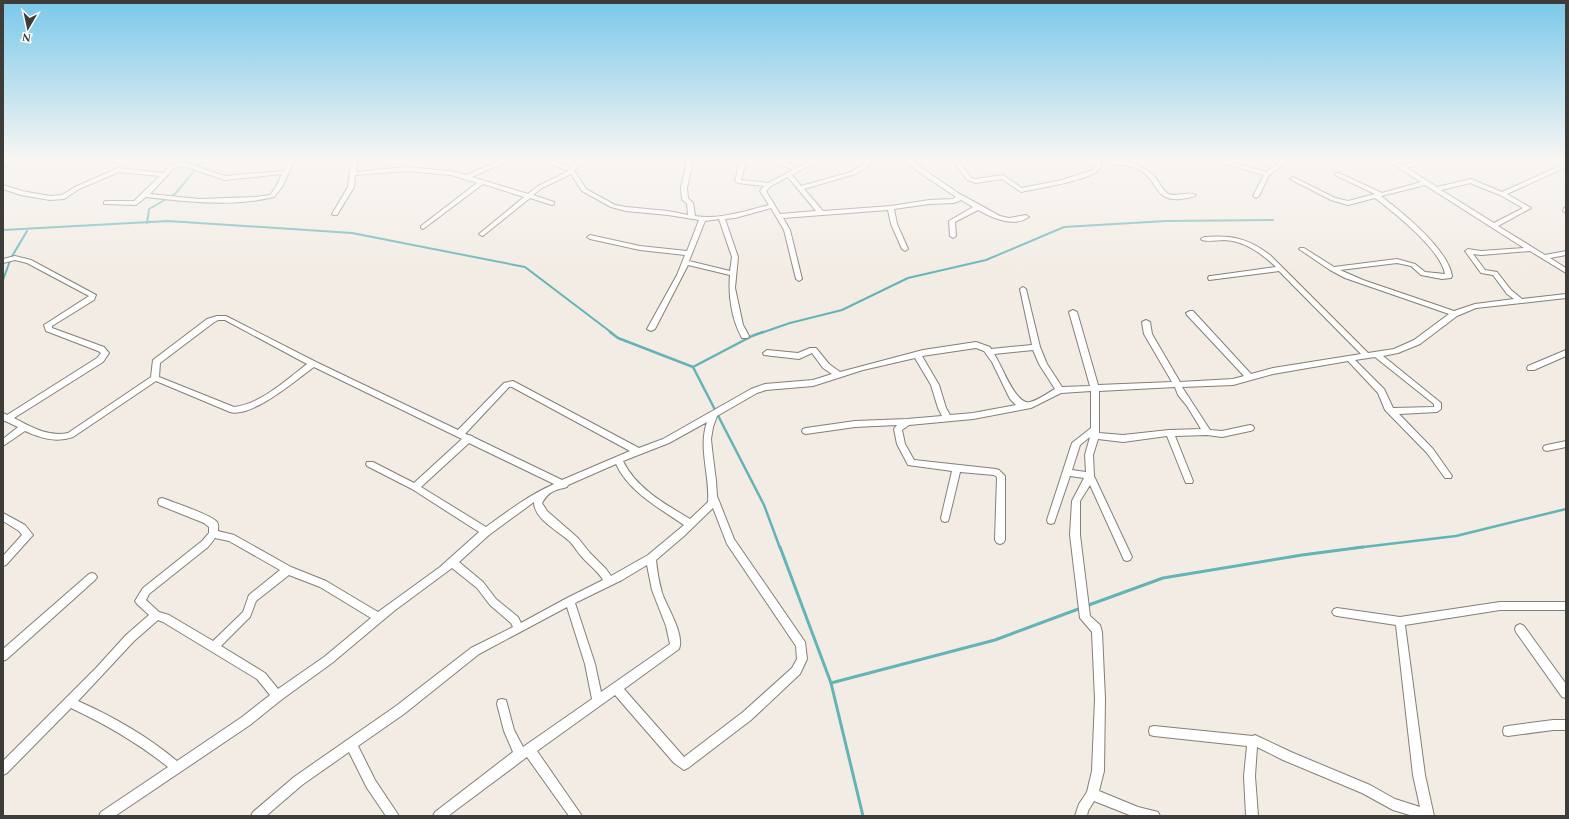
<svg xmlns="http://www.w3.org/2000/svg" width="1569" height="819" viewBox="0 0 1569 819" font-family="Spectral,serif">
  <style>
    .lines { fill: none; stroke-linecap: round; stroke-linejoin: round }
    .stream-far2 { stroke: #62b4b7; stroke-width: 2 }
    .stream-far1 { stroke: #62b4b7; stroke-width: 2.5 }
    .stream { stroke: #62b4b7; stroke-width: 3 }
    .minor-casing { stroke: #847f77; stroke-width: 2 }
    .minor { fill: #fff; fill-rule: evenodd }
  </style>
  <rect width="100%" height="100%" fill="#f2ece4"/>
  <g class="lines">
    <g class="stream-far2">
      <polyline points="147,223 149,209 175,194 202,161"/>
      <polyline points="3,230 168,221 352,233 525,267 612,333"/>
      <polyline points="3,280 11,258 27,231"/>
      <polyline points="761,333 790,323 842,310 908,278 986,260 1064,227 1166,221 1273,220"/>
    </g>
    <g class="stream-far1">
      <polyline points="610,332 618,338 693,367 764,505 780,548"/>
      <polyline points="693,367 752,336 763,332"/>
      <polyline points="1355,548 1456,536 1566,509"/>
    </g>
    <g class="stream">
      <polyline points="780,547 831,683 863,816"/>
      <polyline points="1086,606 1163,578 1302,555 1363,547"/>
      <polyline points="831,683 995,640 1081,608"/>
    </g>
    <g class="minor-casing">
      <g id="minor">
        <polygon points="6,161 14,161 3,167 3,163"/>
        <path d="M288 161H294L282 187 274 197C232 207 189 202 146 197L136 205 104 204V202L106 201H134L160 176 119 172 79 189 64 199 50 200 21 195 3 189V185L22 191 50 196 62 195 75 187 118 168 163 173 170 166 183 162 225 176 284 171ZM183 166 225 180 282 174 276 187 270 195 255 197 199 199 150 194 174 168Z"/>
        <path d="M351 161H357L356 172 406 167 451 171 466 175 499 161H508L472 177 528 194 538 186 569 171 543 161H553L570 167 580 161H588L574 170 586 189 615 205 626 207 668 211 688 215 687 204 682 199 681 188 687 161H693L687 188 688 198 693 203 695 216C719 220 745 211 769 205L760 191 764 186 738 183 735 181 740 161H746L741 180 768 183 793 170 774 161H783L797 168 809 161H817L792 175 801 186 851 172 864 164V161H870L869 166 855 174 804 189 823 211 891 206 929 200 953 199 956 197 926 177 905 161H912L958 193 1000 216 1009 218 1026 215 1029 217C1013 228 993 218 978 210L955 222 956 236 953 238 950 236 949 221 973 207 961 200 954 203 929 204 894 209 897 224 908 249 905 251 902 249 891 224 888 210 783 218 790 230 802 279 799 281 796 279 784 230 771 208 735 218 725 219 738 257 735 288 743 325 749 336 748 338H742C732 320 728 296 730 275L688 265 655 329 651 331 647 329 677 275 685 255 640 250 590 239 587 237 590 235 640 246 687 251 699 220 668 215 626 211 611 207 582 191 571 174 542 188 533 195 554 202V204L552 205 530 198 484 235 482 236 479 234 524 197 483 184 423 229 421 228V226L477 183 451 175 406 171 355 175 354 187 337 215H333L332 214 348 187ZM788 177 816 211 780 214 766 191 771 186ZM719 219 732 257 730 271 689 261 705 221Z"/>
        <path d="M953 161H959L971 178 976 179 1003 175 1022 188 1062 180 1093 170 1095 168 1094 161H1100L1101 168C1090 181 1038 188 1021 192L1002 179 976 183 967 180Z"/>
        <path d="M1105 161C1124 161 1142 162 1155 177 1159 182 1162 189 1168 194 1177 197 1189 191 1196 195 1192 198 1186 198 1181 199 1153 202 1159 179 1138 169 1128 164 1115 166 1105 161Z"/>
        <polygon points="1216,161 1227,161 1266,172 1281,161 1288,161 1269,175 1259,196 1256,198 1253,196 1264,175"/>
        <path d="M1388 161H1396L1403 166 1417 161H1427L1407 168 1437 187 1471 179 1502 192 1566 163V167L1507 194 1531 208 1498 226 1545 255 1566 251V255L1550 258 1566 268V273L1530 251 1481 255 1473 254 1485 270 1497 272 1511 290 1522 299 1566 294V298L1476 308 1457 316 1420 344 1398 353 1383 356 1441 403V409L1437 412 1399 414 1433 449 1452 476 1451 478H1445L1427 453 1385 410 1378 393 1348 361 1273 374 1233 385 1182 387 1210 430 1222 431 1250 425 1253 426 1254 428 1253 430 1250 431 1222 437 1207 435 1175 436 1193 481 1192 483H1186L1185 481 1167 436 1123 442 1098 439 1093 455 1094 476 1132 557 1130 560 1127 561 1124 560 1090 485 1080 501V535L1090 616 1100 625 1102 632 1105 699 1104 771 1099 791 1138 807 1158 812 1160 816H1132L1094 801 1088 811 1087 816H1075L1079 804 1087 792 1092 771 1095 699 1092 632 1080 618 1070 535 1072 501 1084 478 1070 476 1054 523 1051 524 1048 523 1047 520 1072 443 1091 428V391L1061 393 1031 408 973 419 909 425 902 430 905 444 914 460 996 469 999 470 1005 476V540L1003 543 1000 544 997 543 995 540 997 477 994 475 960 472 949 518 948 521 945 522 942 521 941 518 952 471 908 465 897 444 894 429 897 425 855 427 806 434 803 433 802 431 803 429 806 428 855 421 907 419 942 416 938 408 931 385 915 358 863 370 813 386 766 390 757 393 717 416 713 427 711 439 712 449 716 481 717 496 734 539 805 642 807 659 800 674 751 720 688 768 684 770 674 763 615 695 537 751 582 816H569L527 757 448 816H433L435 812 513 752 504 731 497 704 498 700 502 699 506 700 514 730 523 747 592 699 585 664 567 607 479 654 404 714 358 746 375 780 399 816H386L367 788 349 752 302 785 266 816H251L253 812 294 777 396 706 471 648 513 627 511 623 490 605 477 588 452 568 394 611 332 663 281 700 250 725 115 816H99L101 812 168 767C138 743 105 724 71 708L7 773 3 775V761L96 668 126 635 149 615 137 604 135 601 143 588 202 541 209 533V527L204 523 159 505 158 502 159 499 162 498 165 499C177 504 210 514 217 522 219 525 218 528 218 531L234 535 291 567 326 581 378 612 440 567 479 532 412 489 367 466 366 464 367 462H373L414 483 462 439 314 367C296 380 252 418 230 412L156 381 73 437C55 443 41 438 25 431L3 446V439L18 427 3 420V413L7 415 97 358 101 353 98 351 46 331 44 325 89 296 27 263 15 260 3 263V259L15 256 31 260 96 295 94 300 52 326V328L104 347 109 353 103 362 14 418C31 427 48 437 68 433L151 377 153 360 207 319 217 316H226L316 362 458 430 504 383 513 381 639 448 663 439 751 389 765 384 813 380 832 374 823 368 812 353 799 359 764 355 763 353 767 350 798 353 810 348H816L829 364 840 372 923 350 976 342 990 347 991 349 1032 345 1020 289 1023 287 1026 289 1040 347 1047 364 1062 387 1090 386 1069 312 1073 310 1077 312 1098 385 1172 382 1144 334 1142 322 1146 320 1150 322 1152 334 1180 382 1233 379 1244 376 1187 315 1186 313 1190 311H1193L1251 374 1273 368 1361 354 1279 271 1209 280 1208 278 1209 276H1211L1276 267C1261 253 1245 241 1224 240 1217 240 1209 242 1202 240L1201 239 1204 237C1232 235 1248 238 1270 255L1368 353 1394 349 1414 340 1449 314 1345 278 1330 270 1299 249 1300 248H1304L1334 267 1397 259 1415 264 1425 272 1445 274C1441 250 1395 213 1375 198L1348 205 1331 200 1290 179 1293 177 1335 198 1348 201 1375 194 1335 175V173H1339L1382 193 1421 182ZM1470 183 1500 195 1523 208 1494 223 1441 190ZM1425 185 1524 248 1481 251 1468 249 1465 251 1481 273 1493 275 1507 294 1514 299 1475 304 1454 311 1363 280 1340 270 1397 263 1411 266 1421 275 1442 279 1451 278 1452 276C1448 249 1403 213 1381 196ZM218 320H225L307 364C286 380 261 404 234 407L159 377 160 363 213 323ZM976 348 984 351 992 362 1010 399 1016 405 973 413 950 415 946 408 939 385 922 356ZM1033 350 1039 364 1055 389C1049 392 1037 401 1030 402 1015 405 1002 365 994 354ZM1375 357 1434 404V407L1393 408 1384 389 1355 360ZM509 387H512L630 451 562 480 473 437 472 436 465 434ZM1175 387 1178 395 1187 406 1201 429 1169 430 1123 435 1099 433V391ZM707 422C698 448 710 475 708 502L690 519C665 504 636 488 623 461L669 443ZM1090 437 1085 455 1086 472 1072 470 1080 445ZM469 443 554 484C529 495 508 511 486 527L421 487ZM616 464C629 492 659 508 684 525L648 555 611 576 606 569 590 553 578 538 547 511 542 503C550 490 554 491 567 487L568 485ZM534 502C534 519 557 530 568 540 574 545 577 552 582 557 589 565 598 571 603 580L567 598 521 623 518 617 496 599 483 582 459 562 489 535ZM713 508 727 544 796 646 797 659 792 668 743 712 684 757 624 689 679 649C685 635 667 607 662 593 659 582 657 571 656 560L684 536ZM215 538 229 541 280 570 249 595 243 612 213 641 169 615 159 612 146 600 149 594 208 547ZM647 565 652 590 666 626 670 644 601 692 595 664 575 603 622 580ZM289 575 320 587 371 618 324 657 278 689 265 673 221 646 250 617 256 601ZM158 620 163 622 257 679 270 695 242 717 177 761C147 736 114 717 78 701L134 641Z"/>
        <polygon points="1566,207 1566,213 1563,211 1564,208"/>
        <polygon points="1566,350 1566,356 1534,370 1528,370 1527,368 1528,366"/>
        <polygon points="1566,441 1566,447 1547,451 1544,450 1543,448 1544,446 1547,445"/>
        <polygon points="3,513 25,525 33,535 6,565 3,566 3,556 22,535 19,531 3,521"/>
        <polygon points="92,573 95,574 97,577 95,580 7,659 3,661 3,649 89,574"/>
        <polygon points="1500,602 1566,602 1566,610 1500,610 1405,625 1425,775 1434,816 1413,816 1393,810 1362,793 1283,760 1257,747 1255,776 1258,816 1246,816 1244,776 1247,746 1154,736 1150,735 1149,731 1150,727 1154,726 1253,736 1255,735 1291,752 1370,785 1395,799 1420,807 1413,775 1396,625 1337,616 1334,615 1332,612 1334,609 1337,608 1400,617"/>
        <polygon points="1520,624 1524,626 1566,684 1566,698 1562,697 1516,632 1515,629 1516,626"/>
        <polygon points="1553,720 1566,720 1566,730 1553,730 1508,736 1504,735 1503,731 1504,727 1508,726"/>
      </g>
    </g>
    <use href="#minor" class="minor"/>
  </g>
  <linearGradient id="sky" x2="0" y2="1"><stop stop-color="#79c8ea"/><stop offset="0.58" stop-color="#f9f6f3"/><stop offset="1" stop-color="#f9f6f3" stop-opacity="0"/></linearGradient>
  <rect width="1569" height="276" fill="url(#sky)"/>
  <rect width="1569" height="819" fill="none" stroke="#3e3c38" stroke-width="8"/>
  <g transform="translate(28 28) rotate(189)" stroke="#ffffff" stroke-width="3" paint-order="stroke">
  <path d="M0-3L7 15L0 10L-7 15Z" fill="#3e3c38"/>
  <text y="-6" font-size="11" font-weight="bold" text-anchor="middle" fill="#3e3c38">N</text>
  </g>
</svg>
